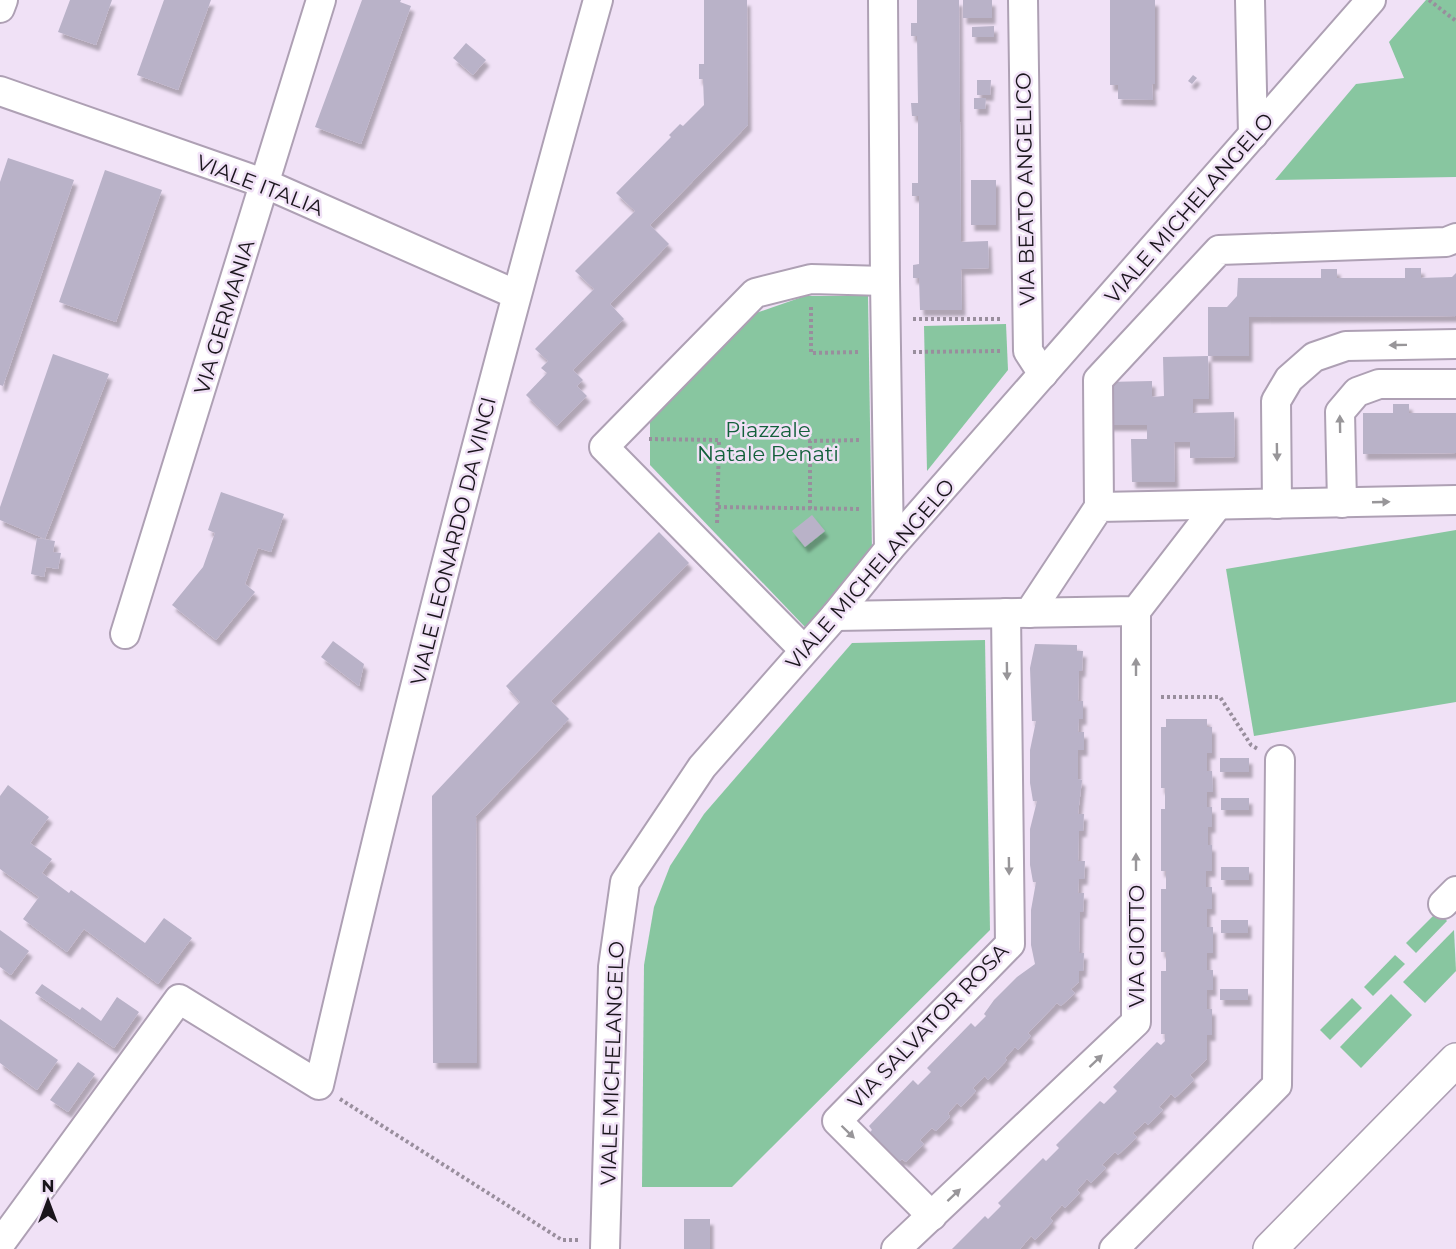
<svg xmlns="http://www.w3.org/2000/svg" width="1456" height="1249" viewBox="0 0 1456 1249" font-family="Montserrat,sans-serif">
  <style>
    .green { fill: #88c6a0 }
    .building { fill: #b9b2c8; filter: url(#shadow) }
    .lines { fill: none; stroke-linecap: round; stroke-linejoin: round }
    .minor-casing { stroke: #aea0b4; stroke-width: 32 }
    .major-casing { stroke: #aea0b4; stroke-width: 36 }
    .path { stroke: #998e9d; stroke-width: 4; stroke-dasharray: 3 3; stroke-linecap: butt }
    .minor { stroke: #fff; stroke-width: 28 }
    .major { stroke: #fff; stroke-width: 33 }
    .oneway { fill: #989699 }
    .labels { text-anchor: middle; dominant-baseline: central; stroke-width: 5; stroke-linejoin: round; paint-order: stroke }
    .street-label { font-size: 21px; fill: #1a151c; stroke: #f0e1f6 }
    .park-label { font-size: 21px; fill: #13603b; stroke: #f0e1f6 }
  </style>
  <defs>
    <filter id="shadow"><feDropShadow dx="3.5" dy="6" stdDeviation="1.5" flood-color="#0004"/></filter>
  </defs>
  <rect width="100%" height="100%" fill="#f0e1f6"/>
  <g class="green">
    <polygon points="1426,0 1456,0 1456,177 1275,180 1356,84 1404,78 1389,42"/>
    <polygon points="805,296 868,296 872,552 805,627 650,465 650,416 753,314"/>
    <polygon points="1006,324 1008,370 927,471 924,326"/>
    <polygon points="1456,530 1456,702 1254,736 1226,569"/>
    <polygon points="985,640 990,930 732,1187 642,1187 644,965 654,907 670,866 704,814 852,643"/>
    <polygon points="1438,911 1447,921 1416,953 1406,943"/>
    <polygon points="1454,930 1456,971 1425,1003 1403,982"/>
    <polygon points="1395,955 1405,964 1373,996 1364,987"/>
    <polygon points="1391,994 1412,1015 1361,1068 1340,1047"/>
    <polygon points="1352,998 1362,1008 1330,1040 1320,1030"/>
  </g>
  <g class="building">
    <polygon points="70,0 112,0 96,45 58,32"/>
    <polygon points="164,0 211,0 178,90 137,75"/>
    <polygon points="362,0 401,0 400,2 411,6 361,144 315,127"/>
    <polygon points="704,0 747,0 748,125 650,225 669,244 610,304 624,319 573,370 583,380 577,386 587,396 557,426 526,395 547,373 541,368 548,361 535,349 594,289 575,271 635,211 616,193 671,137 669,135 680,124 683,126 704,105 703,79 699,79 699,64 704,64"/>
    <polygon points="917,0 959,0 961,242 988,241 989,268 961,269 962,310 920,310 919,278 913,278 913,265 919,264 919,196 912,196 912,183 918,183 918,116 912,116 911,103 918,103 917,36 911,36 911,23 917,23"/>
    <rect x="963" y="0" width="29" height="18"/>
    <polygon points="1110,0 1155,0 1155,84 1152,84 1153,100 1118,99 1118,85 1110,85"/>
    <polygon points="994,26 994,37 972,37 972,27"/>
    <polygon points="466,43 486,60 473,75 453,58"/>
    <polygon points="1193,75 1197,78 1192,84 1188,81"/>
    <polygon points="977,80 991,80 990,95 977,95"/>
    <polygon points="974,98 986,98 985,109 974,109"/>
    <polygon points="8,158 74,180 3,386 0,385 0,182"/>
    <polygon points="105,170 162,190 116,322 59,302"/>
    <rect x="971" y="180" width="25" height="45"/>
    <polygon points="1405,268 1421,268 1421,278 1452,277 1456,273 1456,316 1249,317 1249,356 1208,356 1208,307 1227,307 1237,296 1238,278 1321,278 1321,269 1337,269 1337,278 1405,278"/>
    <polygon points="53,354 109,374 45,539 0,520 0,507"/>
    <polygon points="1208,356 1209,399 1193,399 1193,413 1234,412 1235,457 1190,458 1190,442 1174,442 1175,482 1132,482 1131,439 1147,439 1147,425 1107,425 1106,382 1152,381 1152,397 1164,396 1163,357"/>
    <polygon points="1393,404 1409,404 1409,413 1456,413 1456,453 1363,454 1363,413 1393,413"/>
    <polygon points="221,492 284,514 271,552 258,548 245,584 255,592 216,640 172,605 203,567 215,533 208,530"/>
    <polygon points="812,515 825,531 805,547 792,531"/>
    <polygon points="659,532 689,563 551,701 569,719 476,816 477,1063 433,1063 432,796 520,702 506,686"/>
    <polygon points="37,538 55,541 53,552 61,553 58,569 46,567 44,577 31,574"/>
    <polygon points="333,641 364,664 359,686 321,657"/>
    <polygon points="1035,644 1077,645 1077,651 1083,651 1082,671 1079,671 1078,701 1083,701 1083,719 1079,719 1078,732 1084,732 1084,750 1078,750 1078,779 1082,780 1078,814 1084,814 1083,831 1079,831 1078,861 1085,861 1084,879 1079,879 1078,893 1084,893 1083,912 1080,912 1079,953 1084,953 1083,971 1079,971 1079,982 1071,989 1075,993 1061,1006 1057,1003 1028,1033 1031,1036 1018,1050 1015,1047 1005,1058 1007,1060 988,1080 985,1076 973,1088 976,1091 961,1107 957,1103 948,1113 950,1117 936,1131 932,1128 920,1140 924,1144 906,1162 902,1159 897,1164 867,1135 872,1130 869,1126 913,1080 918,1085 931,1072 927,1068 971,1023 975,1027 986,1016 984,1014 994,1000 1017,977 1035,964 1031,945 1031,910 1036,882 1033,882 1030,865 1030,829 1037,801 1033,801 1030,783 1030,750 1036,721 1032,721 1030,668"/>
    <polygon points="1166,719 1207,719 1207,727 1212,727 1212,753 1207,753 1207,771 1212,771 1213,792 1207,792 1207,807 1212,807 1212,827 1208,827 1208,845 1212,845 1212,871 1206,871 1206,887 1212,887 1212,909 1207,909 1207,927 1213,927 1213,953 1207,953 1207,970 1213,970 1213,990 1207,990 1207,1009 1212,1009 1212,1035 1207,1035 1207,1059 1190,1075 1194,1080 1175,1098 1171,1094 1159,1107 1163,1110 1148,1125 1145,1122 1133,1133 1137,1137 1118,1155 1115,1152 1102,1165 1106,1168 1091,1183 1087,1179 1077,1190 1080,1193 1065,1208 1062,1205 1050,1218 1053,1221 1035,1240 1031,1236 1020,1249 952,1249 985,1216 988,1219 1001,1206 998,1203 1043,1158 1046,1161 1059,1148 1056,1145 1100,1101 1104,1104 1117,1091 1113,1087 1157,1042 1161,1045 1165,1041 1165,1034 1161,1034 1161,971 1166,971 1166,952 1161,952 1161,889 1166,889 1166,871 1161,871 1161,809 1165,809 1165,788 1161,788 1161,727 1166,727"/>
    <rect x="1220" y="758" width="29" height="14"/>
    <polygon points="8,785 49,817 30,843 52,859 42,873 69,893 71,890 145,943 164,918 192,938 158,984 84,929 67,952 23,919 39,897 0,869 0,796"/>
    <rect x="1221" y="798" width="28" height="12"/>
    <rect x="1221" y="867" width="28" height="13"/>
    <rect x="1221" y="920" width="27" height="13"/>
    <polygon points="0,930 29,951 11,975 0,967"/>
    <polygon points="42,984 80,1010 82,1007 101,1021 117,997 139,1012 114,1048 35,993"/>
    <rect x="1220" y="989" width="28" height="11"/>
    <polygon points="0,1019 58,1060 37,1090 0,1063"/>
    <polygon points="78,1062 95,1074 68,1112 50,1100"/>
    <rect x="684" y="1219" width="26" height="30"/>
  </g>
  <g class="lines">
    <g class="minor-casing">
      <g id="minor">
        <polyline points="1023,0 1028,351 1043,374"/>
        <polyline points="1250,0 1253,135"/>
        <polyline points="0,8 3,0"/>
        <polyline points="0,91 266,184 515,294"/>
        <polyline points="885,281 889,549"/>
        <polyline points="1342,503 1340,412 1357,392 1379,384 1456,384"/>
        <polyline points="1277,504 1276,401 1289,379 1314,357 1346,346 1456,344"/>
        <polyline points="1099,507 1098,380 1219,250 1446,242 1456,238"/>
        <polyline points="1029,613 1099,507 1456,500"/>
        <polyline points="835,616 1136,611 1217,506"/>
        <polyline points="125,634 321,0"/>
        <polyline points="804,650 604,447 755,293 811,279 885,281 883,0"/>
        <polyline points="1443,904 1456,891"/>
        <polyline points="932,1216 837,1121 1010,944 1006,613"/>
        <path d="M0 1244 179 999 319 1085C403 721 497 360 598 0"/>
        <polyline points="605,1249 613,967 625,882 702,767 835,616 889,549 1371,0"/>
        <polyline points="896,1249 1136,1022 1136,611"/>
        <polyline points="1114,1249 1277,1085 1280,760"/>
      </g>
    </g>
    <g class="major-casing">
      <polyline id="major" points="1270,1249 1456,1060"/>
    </g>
    <g class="path">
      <polyline points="1429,0 1456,21"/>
      <polyline points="811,307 811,353 860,352"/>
      <polyline points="913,319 1002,319"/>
      <polyline points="913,352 1001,351"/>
      <polyline points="649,439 719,440 717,525"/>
      <polyline points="718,507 861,509"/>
      <polyline points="810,509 810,441 862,440"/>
      <polyline points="1161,697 1220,697 1251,745 1258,749"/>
      <polyline points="340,1099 562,1240 579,1240"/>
    </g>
    <use href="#minor" class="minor"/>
    <use href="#major" class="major"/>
  </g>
  <defs><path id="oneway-solid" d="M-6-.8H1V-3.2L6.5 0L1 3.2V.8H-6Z" transform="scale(1.5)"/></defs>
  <g class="oneway">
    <use href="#oneway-solid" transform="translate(1398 345) rotate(179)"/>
    <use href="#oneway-solid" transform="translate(1340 424) rotate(-91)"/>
    <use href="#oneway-solid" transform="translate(1277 452) rotate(89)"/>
    <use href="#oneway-solid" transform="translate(1381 502) rotate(-2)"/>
    <use href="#oneway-solid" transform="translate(1136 667) rotate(-90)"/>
    <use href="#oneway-solid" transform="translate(1007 671) rotate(89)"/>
    <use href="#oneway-solid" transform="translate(1136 862) rotate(-90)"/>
    <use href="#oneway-solid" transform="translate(1009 866) rotate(89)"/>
    <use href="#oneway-solid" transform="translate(1096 1061) rotate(-43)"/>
    <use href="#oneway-solid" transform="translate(848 1132) rotate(44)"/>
    <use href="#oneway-solid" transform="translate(954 1195) rotate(-43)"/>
  </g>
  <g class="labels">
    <g class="street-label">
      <text transform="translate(260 185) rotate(21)">VIALE ITALIA</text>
      <text transform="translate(1025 189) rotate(-91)">VIA BEATO ANGELICO</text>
      <text transform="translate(1189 208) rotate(-49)">VIALE MICHELANGELO</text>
      <text transform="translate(224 317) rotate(-73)">VIA GERMANIA</text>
      <text transform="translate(453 541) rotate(-76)">VIALE LEONARDO DA VINCI</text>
      <text transform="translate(870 574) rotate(-49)">VIALE MICHELANGELO</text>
      <text transform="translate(1136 946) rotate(-90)">VIA GIOTTO</text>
      <text transform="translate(928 1026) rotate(-46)">VIA SALVATOR ROSA</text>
      <text transform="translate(612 1063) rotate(-88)">VIALE MICHELANGELO</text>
    </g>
    <g class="park-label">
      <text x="768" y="429">Piazzale<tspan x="768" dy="24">Natale Penati</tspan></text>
    </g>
  </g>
  <g transform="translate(48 1201)" stroke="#f0e1f6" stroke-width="4.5" paint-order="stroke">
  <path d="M0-4.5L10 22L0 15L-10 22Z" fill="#1a151c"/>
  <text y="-9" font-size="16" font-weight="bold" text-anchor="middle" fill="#1a151c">N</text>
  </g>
</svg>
